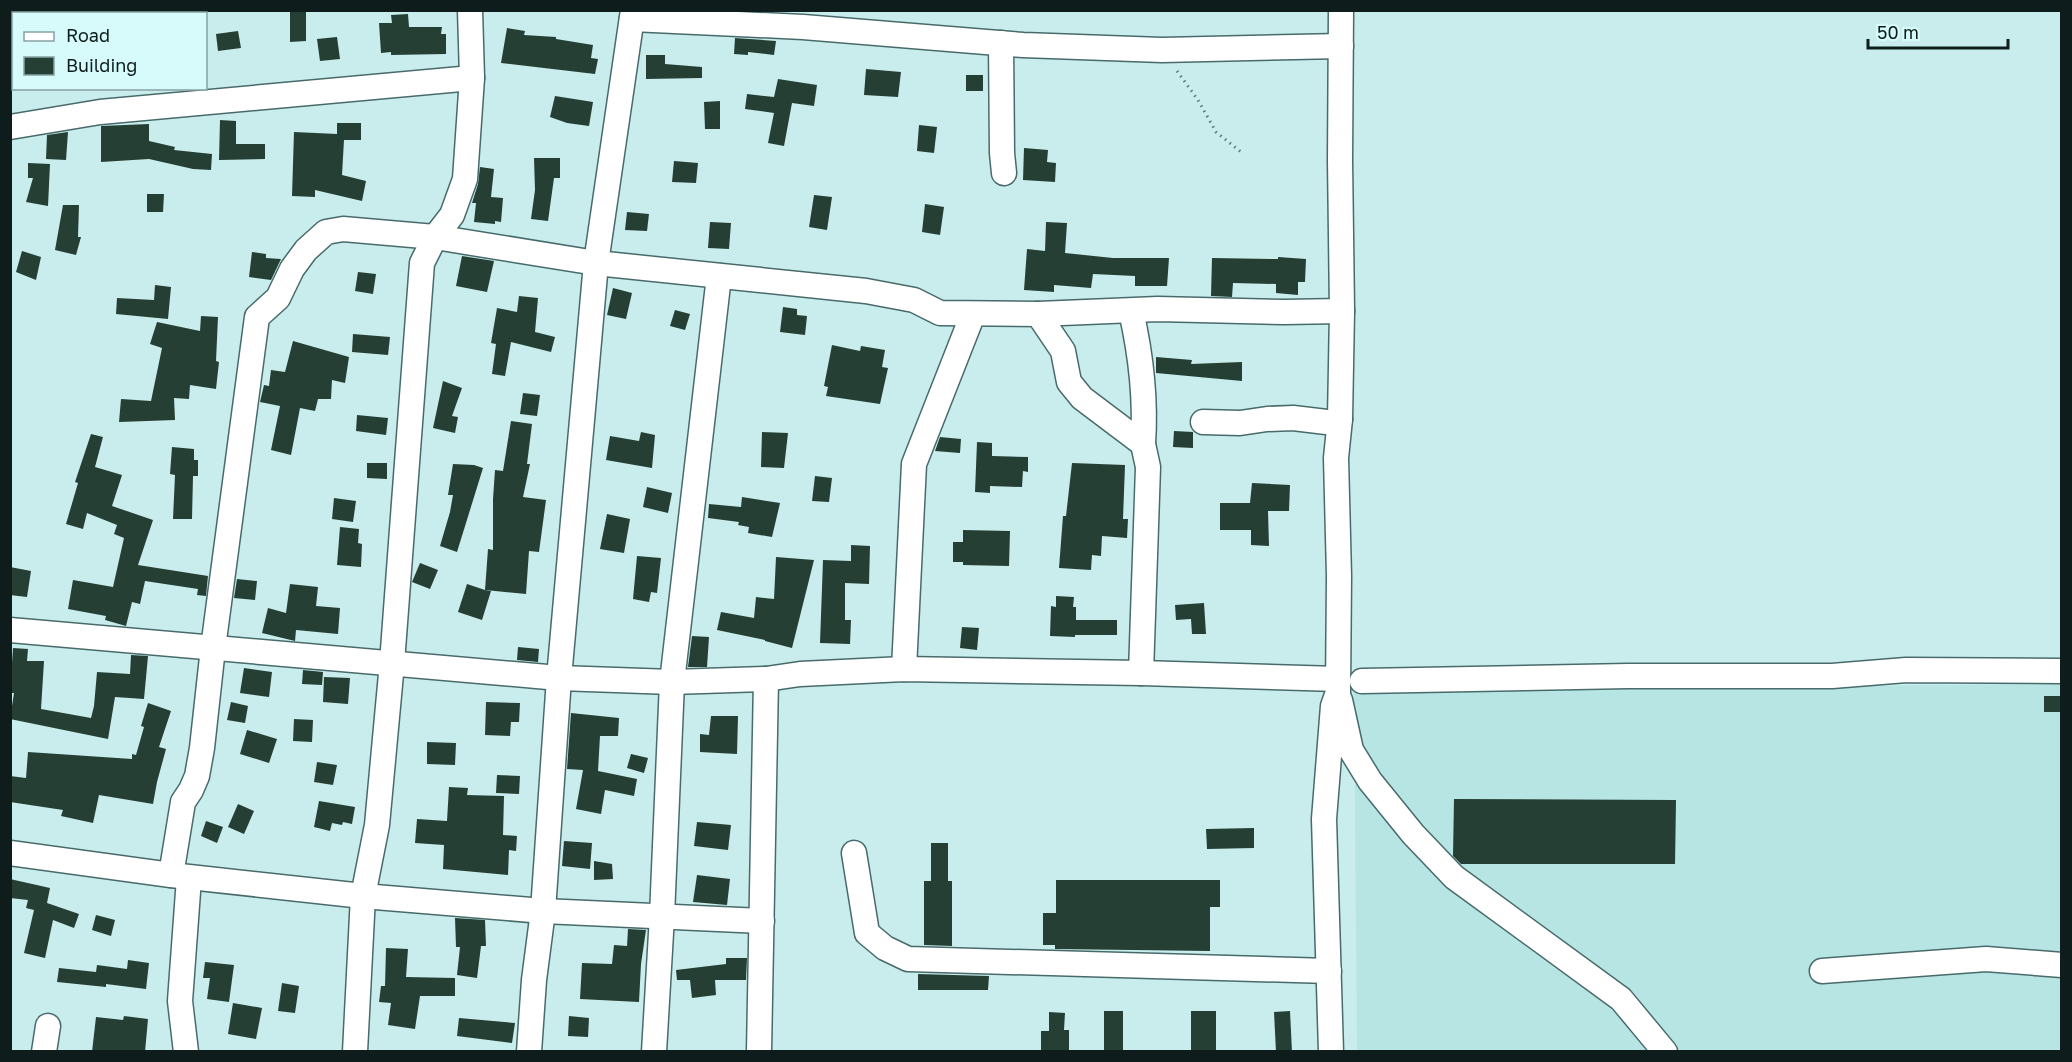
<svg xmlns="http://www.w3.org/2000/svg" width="2072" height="1062" viewBox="0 0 2072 1062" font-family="'Golos Text',sans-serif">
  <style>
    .built { fill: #b6e5e4 }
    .building { fill: #253f34 }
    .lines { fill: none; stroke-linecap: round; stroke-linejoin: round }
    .minor-casing { stroke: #496a6a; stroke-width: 27 }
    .path { stroke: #647b7b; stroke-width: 3; stroke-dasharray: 1.5 4.5; stroke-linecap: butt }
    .minor { stroke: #fff; stroke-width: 24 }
  </style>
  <rect width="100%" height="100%" fill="#c9eded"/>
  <polygon class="built" points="2061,684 2061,1051 1357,1051 1354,691"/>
  <g class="building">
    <polygon points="290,10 306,10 306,41 290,42"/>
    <polygon points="408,14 409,27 442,27 441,34 446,34 446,54 391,55 391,52 381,53 379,23 392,23 391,15"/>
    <polygon points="507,28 525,31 524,35 556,37 556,39 593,45 591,58 598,59 595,74 501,63"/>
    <polygon points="238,31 241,48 218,51 216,34"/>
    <polygon points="337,37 340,59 320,61 317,39"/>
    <polygon points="735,38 776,41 774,55 748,52 748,55 734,54"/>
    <polygon points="646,55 665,55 665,64 702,67 702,78 646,79"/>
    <polygon points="866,69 901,72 898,97 864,95"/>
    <rect x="966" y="75" width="17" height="16"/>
    <polygon points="778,79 817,85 814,106 792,103 784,146 768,143 774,113 745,109 747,94 774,97"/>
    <polygon points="555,96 593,102 589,126 567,123 550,117"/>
    <polygon points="720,101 720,129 705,129 704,102"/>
    <polygon points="220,120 236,121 236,144 265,144 265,159 219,160"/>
    <polygon points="337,123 361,123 361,140 344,140 342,175 366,181 362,201 315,190 315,197 292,196 294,132 337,134"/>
    <polygon points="149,124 149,141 175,147 174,150 212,154 211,170 193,169 149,159 101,162 101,126"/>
    <polygon points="919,125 937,127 934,153 917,151"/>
    <polygon points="68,132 66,160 46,159 47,135"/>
    <polygon points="1024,148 1048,150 1047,162 1056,163 1055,182 1023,180"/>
    <polygon points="534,158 560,158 560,178 554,178 548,221 531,219 535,190"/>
    <polygon points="674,161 698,163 696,183 672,182"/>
    <polygon points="28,163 50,164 48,206 26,202 33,178 28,178"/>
    <polygon points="480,167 494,169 491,197 503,198 501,222 495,221 495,224 474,222 476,203 472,203 478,184"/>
    <polygon points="147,194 164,194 163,212 147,212"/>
    <polygon points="814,195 832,197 827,230 809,227"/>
    <polygon points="925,204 944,207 940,235 922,232"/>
    <polygon points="63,205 79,205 78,237 81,237 76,255 55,250"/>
    <polygon points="627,212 649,214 647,231 625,230"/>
    <polygon points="710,222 731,223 729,249 708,248"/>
    <polygon points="1046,222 1067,223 1065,253 1113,258 1169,258 1167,286 1135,286 1135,276 1093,274 1091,288 1054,285 1054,292 1024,290 1027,249 1045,251"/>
    <polygon points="22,251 41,257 36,280 16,272"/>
    <polygon points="252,252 266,254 266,258 281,259 271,280 249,277"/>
    <polygon points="462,256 494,261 487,292 456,286"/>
    <polygon points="1278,257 1306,259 1305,282 1298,282 1298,295 1276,293 1276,284 1233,283 1232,297 1211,296 1212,258 1278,259"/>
    <polygon points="358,272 376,274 373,294 355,291"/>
    <polygon points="155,285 171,287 168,319 116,314 117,298 154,300"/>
    <polygon points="613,288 632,293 626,319 607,315"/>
    <polygon points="519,296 538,298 535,332 555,337 551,352 511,342 505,376 492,374 496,344 491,343 497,308 517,312"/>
    <polygon points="783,307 797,309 797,315 807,316 805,335 780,332"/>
    <polygon points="675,310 690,314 685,330 670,326"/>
    <polygon points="201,316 218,317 216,361 219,362 216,389 190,385 189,399 174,398 175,420 119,422 121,399 151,401 162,348 150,344 157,322 200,331"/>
    <polygon points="353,334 390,337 388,355 352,352"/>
    <polygon points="293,341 349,357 345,383 332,380 331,399 318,399 315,411 300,408 291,455 271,450 280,406 260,402 264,385 269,386 271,370 285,372"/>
    <polygon points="832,345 860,351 861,346 885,350 882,367 888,368 880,404 826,396 828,387 824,386"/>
    <polygon points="1156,357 1192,360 1191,364 1242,362 1242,381 1156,373"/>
    <polygon points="443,381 462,388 452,416 458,417 455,433 433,428"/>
    <polygon points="523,393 540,395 537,416 520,414"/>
    <polygon points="357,415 388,418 386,435 356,431"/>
    <polygon points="511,421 532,424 527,464 530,464 523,497 546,500 539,552 529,551 526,594 485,590 491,591 482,620 458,612 467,584 485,590 488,549 493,550 493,499 495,470 503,471"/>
    <polygon points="1174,431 1193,432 1193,448 1173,447"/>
    <polygon points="641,432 655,435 652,468 606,460 610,436 639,441"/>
    <polygon points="762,432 788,433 784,468 761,467"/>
    <polygon points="91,434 103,437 95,467 122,475 112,506 153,520 138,565 208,576 206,596 197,595 198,589 145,581 140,604 132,602 126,626 105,620 106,616 68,609 73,580 113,587 124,538 114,534 117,525 87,513 83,529 66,524 78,483 75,482"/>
    <polygon points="940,437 961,439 960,453 935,451"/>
    <polygon points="977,442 992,443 992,456 1028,457 1028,472 1023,471 1022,487 990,486 990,493 975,492"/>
    <polygon points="172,447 194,449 194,460 198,460 198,476 193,476 192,519 173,519 175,475 170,474"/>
    <polygon points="367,463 387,463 387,479 367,478"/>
    <polygon points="1072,463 1125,465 1123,519 1128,519 1127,538 1102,536 1101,556 1092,555 1091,570 1059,568 1063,516 1066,516"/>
    <polygon points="453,464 474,465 483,468 457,552 440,546 450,512 453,495 448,495"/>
    <polygon points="815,476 832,478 829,502 812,501"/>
    <polygon points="1252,483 1290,485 1289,511 1268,511 1269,546 1251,545 1251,530 1220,530 1220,503 1250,503"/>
    <polygon points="647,487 672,493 668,513 643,507"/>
    <polygon points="742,497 780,503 772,537 748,533 749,527 738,525 739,522 708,518 709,504 741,507"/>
    <polygon points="334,498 356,501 353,522 332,519"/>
    <polygon points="607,514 630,519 624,553 600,549"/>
    <polygon points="340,527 359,529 358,543 362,544 361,567 337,565"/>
    <polygon points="963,530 1010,531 1009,566 963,565 963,562 953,562 953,542 963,542"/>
    <polygon points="851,545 870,546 869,584 845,583 845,620 851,620 850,644 820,643 823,560 851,561"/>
    <polygon points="637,556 661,558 657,593 651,592 649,602 633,599"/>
    <polygon points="776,557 814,560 792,648 765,641 765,640 717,630 721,612 754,618 756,597 774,599"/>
    <polygon points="420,563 438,570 430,589 412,582"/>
    <polygon points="10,567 31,571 27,597 10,595"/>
    <polygon points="237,579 257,581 255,600 234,598"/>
    <polygon points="290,584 318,587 316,606 340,608 338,634 296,630 295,641 262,633 268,608 286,613"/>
    <polygon points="1056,596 1074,597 1073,607 1076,607 1076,620 1117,620 1117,635 1075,635 1075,637 1050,636 1051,606 1056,607"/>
    <polygon points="1204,603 1206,634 1192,634 1191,619 1176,620 1175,605"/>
    <polygon points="962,627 979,628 977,650 960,648"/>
    <polygon points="692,636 709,637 707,667 688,667"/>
    <polygon points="518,647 539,649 538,662 517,660"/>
    <polygon points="13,648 28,649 27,661 44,661 41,709 91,718 94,706 97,672 130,674 131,655 148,656 144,699 115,697 108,739 10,719 14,693 10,693"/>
    <polygon points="244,668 272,672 269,697 240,693"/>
    <polygon points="303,670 323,672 322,685 302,684"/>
    <polygon points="324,677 350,678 348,704 323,702"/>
    <rect x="2044" y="696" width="17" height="16"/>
    <polygon points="231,702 248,706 245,723 227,720"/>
    <polygon points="486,702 520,703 519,722 511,722 510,736 485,735"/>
    <polygon points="148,703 171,711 159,747 166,749 157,782 153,804 99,795 93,823 61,816 63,810 10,802 10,776 26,778 28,752 132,759 132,754 136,755 144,727 141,726"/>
    <polygon points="571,713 619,718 618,736 600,736 598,771 637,779 634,796 605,790 601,814 576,809 583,770 567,769"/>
    <polygon points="711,716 738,716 737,754 700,752 700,734 709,735"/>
    <polygon points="294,719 313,720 312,742 293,741"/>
    <polygon points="247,730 277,739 269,763 240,754"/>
    <polygon points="427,742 456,743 455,765 427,764"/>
    <polygon points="631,754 648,758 644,773 627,768"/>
    <polygon points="317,762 337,765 333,785 314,782"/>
    <polygon points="497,775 520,776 519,794 496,793"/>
    <polygon points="449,787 468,788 467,795 504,796 503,835 517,836 516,851 509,850 508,875 443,869 444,845 415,843 417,819 447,821"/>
    <polygon points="1454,799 1676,800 1675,864 1461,864 1453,856"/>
    <polygon points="319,801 355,807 352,824 343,822 342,825 332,823 330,831 314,827"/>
    <polygon points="238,804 254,811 244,834 228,827"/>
    <polygon points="206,821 223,827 217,843 201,836"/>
    <polygon points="697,822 731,825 728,850 694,846"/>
    <polygon points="1254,828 1254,848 1207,849 1206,829"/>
    <polygon points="564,841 592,843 590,869 562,866"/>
    <polygon points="931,843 948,843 948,881 952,881 952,946 924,945 924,881 931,881"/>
    <polygon points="594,861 612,864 613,879 594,880"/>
    <polygon points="697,875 730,879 727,905 693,902"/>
    <polygon points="10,879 50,888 47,903 79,914 74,928 53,920 45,958 24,953 34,910 26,908 28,900 10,898"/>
    <polygon points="1056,880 1220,880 1220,907 1210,907 1210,951 1055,949 1055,945 1043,945 1043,913 1056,913"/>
    <polygon points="96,915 115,920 111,936 92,930"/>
    <polygon points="455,918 485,920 486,946 481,946 477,978 457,975 460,947 456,947"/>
    <polygon points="628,929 646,930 641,964 639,1002 580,999 582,963 612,964 614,945 627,946"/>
    <polygon points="386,948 408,949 406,977 455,978 455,996 420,996 415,1029 388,1025 391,1003 379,1002 381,986 385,986"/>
    <polygon points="726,958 747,958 746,980 715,980 716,995 692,998 690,980 677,980 676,970 726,964"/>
    <polygon points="128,960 149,963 146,989 106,984 106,987 57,982 59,968 96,972 97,965 127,969"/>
    <polygon points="205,962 234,965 229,1002 207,999 210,978 203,978"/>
    <polygon points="918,974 989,976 988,990 918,990"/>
    <polygon points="282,983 299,986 295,1013 278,1011"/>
    <polygon points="233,1003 262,1008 256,1039 228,1034"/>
    <rect x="1104" y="1011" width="19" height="41"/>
    <rect x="1191" y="1011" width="25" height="41"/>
    <polygon points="1290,1011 1292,1052 1276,1052 1274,1012"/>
    <polygon points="1049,1012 1065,1013 1064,1030 1069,1030 1069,1052 1041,1052 1041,1031 1049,1031"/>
    <polygon points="124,1016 148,1019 145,1052 92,1052 96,1017 123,1020"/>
    <polygon points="569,1016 589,1018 588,1037 568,1036"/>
    <polygon points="459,1018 515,1023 512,1043 457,1036"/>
  </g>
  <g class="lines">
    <g class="minor-casing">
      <g id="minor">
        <polyline points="632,19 803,27 1023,45 1162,50 1341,46"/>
        <polyline points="1001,43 1002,153 1004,173"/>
        <polyline points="10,127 100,112 472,78"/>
        <path d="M1131 311C1141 355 1146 400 1143 444"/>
        <polyline points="1038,314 1158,309 1284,312 1342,311"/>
        <polyline points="1203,422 1240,423 1267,419 1293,418 1335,423 1340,419"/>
        <polyline points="10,630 559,678 672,682 766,679 800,674 904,669 1141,673 1338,679"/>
        <polyline points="904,669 914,464 973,314"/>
        <polyline points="1362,681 1628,676 1832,676 1906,670 2062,671"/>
        <polyline points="1340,700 1351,750 1370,781 1413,834 1454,877 1621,999 1665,1052"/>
        <polyline points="10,853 171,875 363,896 543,911 762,921"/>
        <polyline points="854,853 867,933 885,948 908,959 1329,971"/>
        <polyline points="171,875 183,802 191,790 197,776 202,748 213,648 257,317 278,298 292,269 306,250 326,232 343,229 435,237 596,263 866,291 914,300 940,313 1038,314 1063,351 1069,382 1082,398 1143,444 1148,467 1141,673"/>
        <polyline points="1822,971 1986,959 2062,965"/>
        <polyline points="44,1052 48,1026"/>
        <polyline points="186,1052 180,1001 189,878"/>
        <polyline points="355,1052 363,896 377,825 392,663 422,263 435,237 452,215 465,179 472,78 470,10"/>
        <polyline points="529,1052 534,980 543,911 559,678 596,263 633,10"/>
        <polyline points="654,1052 662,916 672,682 719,276"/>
        <polyline points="759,1052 766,679"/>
        <polyline points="1331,1052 1324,819 1333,706 1338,692 1339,576 1336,458 1340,419 1342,311 1340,160 1341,10"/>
      </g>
    </g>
    <polyline class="path" points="1177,71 1198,100 1216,132 1241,152"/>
    <use href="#minor" class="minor"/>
  </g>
  <rect width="2072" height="1062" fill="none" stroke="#0f1c1c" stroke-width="24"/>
  <rect x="12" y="12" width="195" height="78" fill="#d6fbfa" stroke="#86a2a1" stroke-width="1.5"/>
  <rect x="24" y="32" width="30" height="9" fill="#ffffff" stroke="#86a2a1" stroke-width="1.5"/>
  <text x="66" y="42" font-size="18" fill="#0f1c1c">Road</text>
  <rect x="24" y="57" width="30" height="18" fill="#253f34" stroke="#86a2a1" stroke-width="1.5"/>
  <text x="66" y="72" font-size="18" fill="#0f1c1c">Building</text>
  <path d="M1868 39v9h140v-9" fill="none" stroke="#0f1c1c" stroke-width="3"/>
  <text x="1877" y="39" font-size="18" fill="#0f1c1c" stroke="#d6fbfa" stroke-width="4.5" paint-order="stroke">50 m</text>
</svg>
